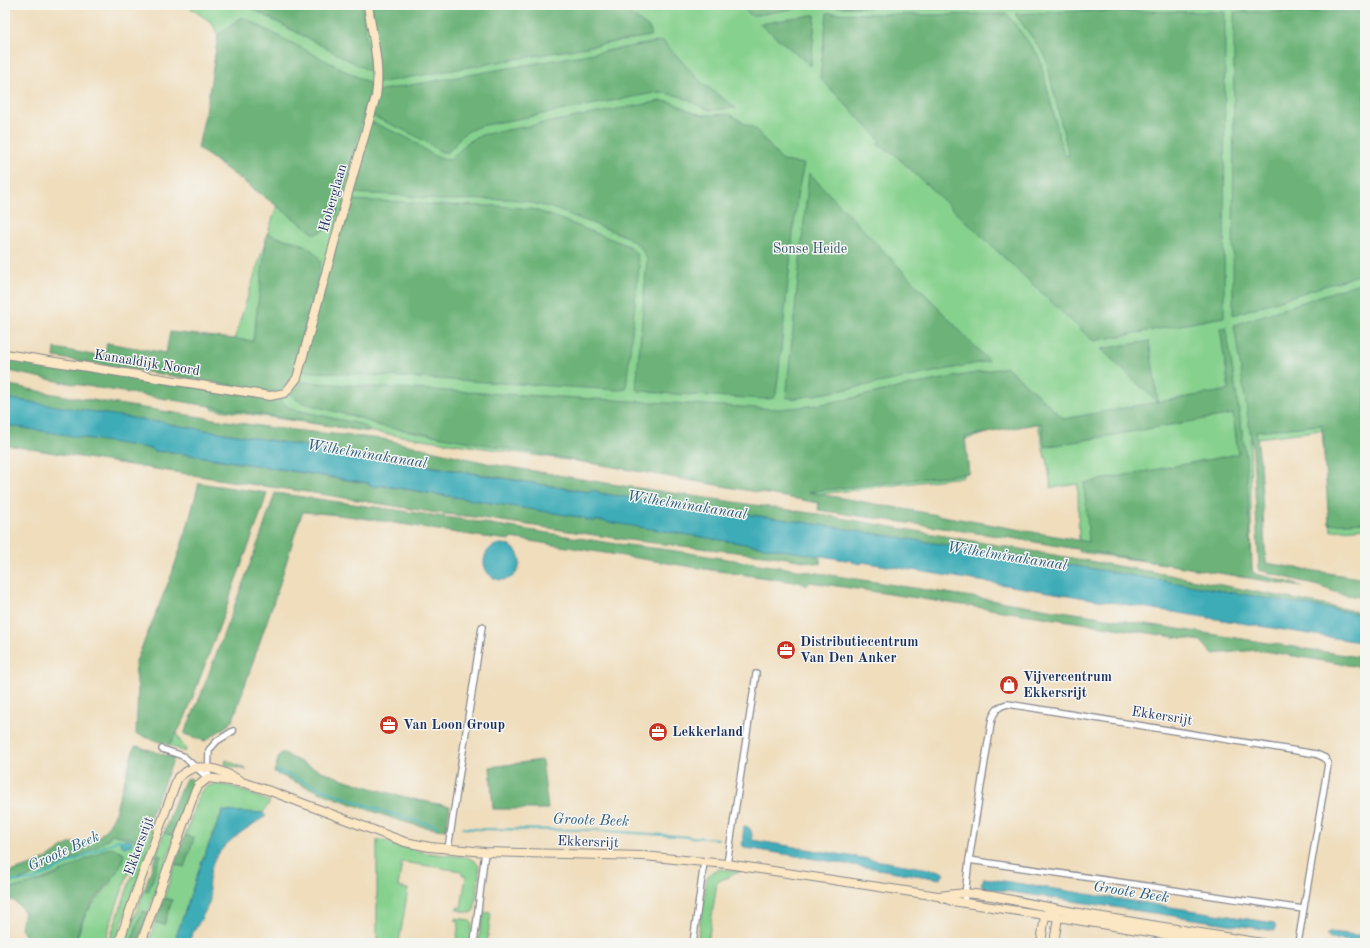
<svg xmlns="http://www.w3.org/2000/svg" width="1370" height="948" viewBox="0 0 1370 948" font-family="'Old Standard TT',serif">
  <style>
    .green { fill: #87d18e; stroke: #518076 }
    .forest { fill: #6db379; stroke: #44716c; fill-rule: evenodd }
    .water { fill: #3cacb7; stroke: #2c6e8a }
    .lines { fill: none; stroke-linecap: round; stroke-linejoin: round }
    .stream { stroke: #3cacb7; stroke-width: 2 }
    .street-casing { stroke: #85868d; stroke-width: 8 }
    .secondary-casing { stroke: #85868d; stroke-width: 10 }
    .street { stroke: #fff; stroke-width: 5.5 }
    .secondary { stroke: #fbe7c3; stroke-width: 8 }
    .labels { text-anchor: middle; dominant-baseline: central; stroke-width: 3; stroke-linejoin: round; paint-order: stroke }
    .street-label { font-size: 14px; fill: #1b2f5e; stroke: #f6f6f2 }
    .park-label { font-size: 14px; fill: #36586a; stroke: #f6f6f2 }
    .poi-label { font-size: 14px; font-weight: bold; fill: #1b2f5e; stroke: #f6f6f2; text-anchor: start }
    .water-label { font-size: 15px; font-style: italic; fill: #275b7d; stroke: #f6f6f2 }
  </style>
  <rect width="100%" height="100%" fill="#f6f6f2"/>
  <filter id="ink" filterUnits="userSpaceOnUse"><feTurbulence type="fractalNoise" baseFrequency=".025" numOctaves="2"/><feDisplacementMap in="SourceGraphic" scale="8" xChannelSelector="R" yChannelSelector="G"/><feConvolveMatrix kernelMatrix="1 2 1 2 8 2 1 2 1" color-interpolation-filters="sRGB"/></filter>
  <filter id="wash" filterUnits="userSpaceOnUse"><feTurbulence type="fractalNoise" baseFrequency=".012" numOctaves="4" result="noise"/><feDisplacementMap in="SourceGraphic" scale="16" xChannelSelector="R" yChannelSelector="G"/><feGaussianBlur stdDeviation="0.9" result="paint"/><feColorMatrix in="noise" values="0 0 0 0 0 0 0 0 0 0 0 0 0 0 0 0 0 1.4 0 .05"/><feComposite in="paint" operator="in"/></filter>
  <g filter="url(#wash)">
    <rect width="100%" height="100%" fill="#efddbc"/>
    <g class="green">
      <polygon points="186,5 1365,5 1365,528 1331,531 1322,430 1250,439 1252,576 1079,552 1078,484 1051,488 1047,458 1045,458 1037,419 963,440 963,477 812,495 212,409 303,123 210,109 218,35 212,23"/>
      <polygon points="177,733 180,741 186,749 185,752 169,745"/>
      <polygon points="226,760 247,770 225,765"/>
      <path d="M216 784 233 787 270 802 263 813 222 811 201 864 174 943H148L155 922 164 925 172 900 164 898 175 864 184 867 194 838 185 835C191 822 194 802 202 790 205 786 211 785 216 784Z"/>
      <polygon points="170,785 171,785 115,943 108,943 139,856 162,800"/>
      <polygon points="164,833 175,836 148,913 142,911 131,943 125,943 144,891 148,892 161,856 156,855"/>
      <path d="M112 834 140 841 116 907 104 943H75L86 913 113 880 65 870 34 883 5 890V884C43 875 76 858 109 838Z"/>
      <polygon points="377,840 381,840 403,847 428,853 467,857 474,860 479,866 479,879 474,910 471,913 457,910 457,907 461,908 466,876 462,875 461,871 402,862 398,887 408,889 399,943 377,943"/>
      <path d="M721 869 741 871 717 882 708 943H697L707 878C711 872 714 870 721 869Z"/>
      <polygon points="483,912 491,913 487,943 478,943"/>
      <polygon points="456,918 469,920 472,923 470,943 456,943 459,921 454,920"/>
    </g>
    <g class="forest">
      <polygon points="245,5 362,5 371,72"/>
      <polygon points="372,5 622,5 634,17 649,28 651,32 650,36 377,83"/>
      <polygon points="739,5 814,5 752,16"/>
      <polygon points="826,5 993,5 993,6 992,7 922,8 839,7"/>
      <polygon points="1081,11 1225,12 1224,317 1093,341 894,154 878,145 880,140 820,78 827,13 828,13 924,15 1007,14 1039,56 1064,155 1069,156 1045,55 1015,14"/>
      <polygon points="1234,12 1365,12 1365,273 1233,315"/>
      <polygon points="812,15 815,15 815,19 811,66 760,24"/>
      <path d="M242 17 369 83 370 92 338 210C332 225 330 228 315 234L198 148 208 100 218 35Z"/>
      <path d="M663 41 701 82 736 108 713 110 706 109 679 96 659 92 480 126C473 129 467 131 461 136 457 140 453 150 447 152 441 154 433 146 428 143 410 132 390 124 370 115L377 91Z"/>
      <path d="M661 101 671 102 695 113 702 115 729 114 733 116 745 124 755 128 782 161 804 164 797 196 778 378 776 394 774 398 767 399 673 394 640 391 636 389 647 259 640 246 625 236 552 208 524 201 510 199 442 200 399 195 347 193 368 121C383 127 398 133 411 140 424 148 435 160 450 160L467 143 481 135Z"/>
      <polygon points="809,173 989,361 843,390 792,399 786,397"/>
      <polygon points="346,200 406,202 433,205 500,206 532,209 555,217 629,246 636,253 639,266 626,389 619,390 301,371"/>
      <path d="M267 233C290 244 305 237 321 261L317 283 293 376C288 385 283 390 272 392L54 357 55 348 104 357 107 343 166 353 170 332 253 341Z"/>
      <polygon points="1365,281 1365,522 1329,524 1322,425 1256,431 1260,461 1266,563 1365,579 1365,598 1341,594 1318,586 1259,570 1253,451 1234,325"/>
      <path d="M1226 327 1246 457 1252 570 1255 574 1259 575 1292 583 1302 587 1005 537 818 510 819 503 380 426 360 418 303 403 294 398 290 393 298 382H305L359 386 778 409C823 407 867 394 911 385 943 379 975 373 1007 367L1064 419 1157 402 1101 349 1149 341 1158 402 1229 390 1220 328ZM1233 414 1238 454 1084 483 1089 542 808 492 969 473 965 437 1041 423 1045 447Z"/>
      <polygon points="5,356 279,398 285,405 292,409 360,424 369,430 369,432 62,382 9,371 5,369"/>
      <polygon points="5,384 53,394 272,428 383,439 491,464 624,486 817,514 1170,575 1365,613 1365,615 1070,565 815,524 596,493 381,458 383,457 374,455 375,457 5,398"/>
      <polygon points="5,425 156,449 153,450 165,452 164,451 372,484 369,485 379,487 377,485 587,518 585,520 594,521 592,519 815,555 820,558 820,564 781,557 628,540 475,517 437,513 321,494 243,483 5,445"/>
      <path d="M199 483 267 493C256 531 239 567 227 606L185 718 177 733 169 745 136 734 138 691 135 664 171 576 187 528Z"/>
      <path d="M275 493 459 519 610 543 669 550 1365 658V668L1258 650 1212 654 1201 641 810 582 806 586 802 583 711 570 511 538 510 540C441 533 373 516 303 512L298 524 279 586 233 720 228 725 205 741 184 734 200 697 226 628 261 535Z"/>
      <path d="M137 746 174 758 140 841 112 834C102 846 86 852 73 859 50 869 29 878 5 884V873C20 869 35 865 49 857 55 853 61 848 67 845 73 842 79 842 85 842 100 841 108 827 114 816L134 747Z"/>
      <path d="M281 753H284C300 763 317 769 334 776 372 789 411 800 450 806L446 830C418 828 392 818 366 809 334 798 304 787 274 772L279 756Z"/>
      <polygon points="542,760 548,809 493,809 490,767"/>
      <polygon points="186,779 190,778 193,780 193,786 175,836 164,833 177,797"/>
      <polygon points="185,835 194,838 184,867 175,864"/>
      <path d="M112 848 123 852 124 855C118 878 99 892 87 911 81 920 78 933 75 943H29L21 928 24 911 14 901 5 899V890L34 883 49 878 106 849Z"/>
      <polygon points="156,855 161,856 148,892 144,891"/>
      <polygon points="164,898 172,900 164,925 155,922"/>
      <polygon points="142,911 148,913 138,943 131,943"/>
    </g>
    <g class="water">
      <polygon points="5,398 158,422 158,421 168,423 168,424 373,457 374,455 384,457 383,459 588,492 589,490 599,491 598,493 815,524 1070,565 1365,615 1365,643 862,562 861,564 852,562 852,561 595,520 594,521 585,520 585,518 380,485 379,487 369,485 369,483 166,451 165,452 153,451 153,449 5,425"/>
      <circle cx="502" cy="562" r="18"/>
      <path d="M223 811 263 813 266 816C245 830 214 846 210 874 209 879 208 885 209 890 209 893 211 896 210 899 208 910 193 931 188 943H174L201 864Z"/>
      <path d="M744 826C752 826 752 834 752 840L942 871 944 874 940 879 746 848 742 845Z"/>
      <polygon points="126,839 132,842 131,845 124,847 120,844 120,841"/>
      <polygon points="984,878 1274,923 1276,927 1275,931 991,889 983,887 981,884"/>
      <polygon points="1331,932 1365,936 1365,943 1330,939 1326,935"/>
    </g>
    <g class="lines">
      <g class="stream">
        <path d="M278 775 279 771C330 793 383 814 437 826"/>
        <polyline points="463,828 477,829 594,830 718,839"/>
        <polyline points="5,882 33,880 118,840 123,841"/>
      </g>
    </g>
  </g>
  <g filter="url(#ink)">
    <g class="lines">
      <g class="street-casing">
        <g id="street">
          <polyline points="162,749 183,756 208,778"/>
          <polyline points="208,778 209,750 217,741 233,731"/>
          <polyline points="448,849 482,627"/>
          <polyline points="969,860 1303,909"/>
          <polyline points="727,864 756,674"/>
          <path d="M964 903 969 860 992 718C996 710 998 706 1008 704L1316 754 1325 758 1328 764 1298 943"/>
          <polyline points="474,943 485,852"/>
          <polyline points="693,943 704,862"/>
        </g>
      </g>
      <g class="secondary-casing">
        <g id="secondary">
          <path d="M5 354 270 396 285 393 297 378 348 193 376 96C381 67 372 34 368 5"/>
          <polyline points="939,896 965,893 992,896 1084,914 1262,943"/>
          <path d="M119 943 135 895 178 777C182 775 185 772 189 770 205 762 227 773 241 781"/>
          <polyline points="141,943 194,794 198,786 208,778 245,783 273,792 405,842 430,847 485,852 644,856 704,862 727,864 938,896 952,901 1058,917 1218,943"/>
          <polyline points="1041,943 1045,915 1049,912"/>
          <polyline points="1054,943 1058,917 1056,913"/>
        </g>
      </g>
      <use href="#street" class="street"/>
      <use href="#secondary" class="secondary"/>
    </g>
  </g>
  <defs>
    <g id="office-disc" transform="scale(1)"><circle r="9.5" fill="#c8321e" stroke="#f6f6f2"/><path d="M-6-3h4V-5.5h4V-3h4V5H-6ZM-1-4.5V-3h2v-1.5ZM-6 0V1H6V0Z" fill="#fff"/></g>
    <g id="shop-disc" transform="scale(1)"><circle r="9.5" fill="#c8321e" stroke="#f6f6f2"/><path d="M-5-2.5h2.3a2.7 3.5 0 0 1 5.4 0H5L5.5 6h-11ZM-1.5-2.5h3a1.5 2.3 0 0 0-3 0Z" fill="#fff"/></g>
  </defs>
  <g fill-rule="evenodd">
    <use href="#office-disc" x="786" y="650"/>
    <use href="#shop-disc" x="1009" y="685"/>
    <use href="#office-disc" x="389" y="725"/>
    <use href="#office-disc" x="658" y="732"/>
  </g>
  <g class="labels">
    <g class="street-label">
      <text transform="translate(333 198) rotate(-74)">Hoberglaan</text>
      <text transform="translate(147 363) rotate(9)">Kanaaldijk Noord</text>
      <text transform="translate(1162 716) rotate(9)">Ekkersrijt</text>
      <text transform="translate(588 842) rotate(2)">Ekkersrijt</text>
      <text transform="translate(139 846) rotate(-70)">Ekkersrijt</text>
    </g>
    <g class="park-label">
      <text x="810" y="249">Sonse Heide</text>
    </g>
    <g class="poi-label">
      <text x="800" y="642">Distributiecentrum<tspan x="800" dy="16">Van Den Anker</tspan></text>
      <text x="1023" y="677">Vijvercentrum<tspan x="1023" dy="16">Ekkersrijt</tspan></text>
      <text x="403" y="725">Van Loon Group</text>
      <text x="672" y="732">Lekkerland</text>
    </g>
    <g class="water-label">
      <text transform="translate(367 455) rotate(9)">Wilhelminakanaal</text>
      <text transform="translate(687 506) rotate(9)">Wilhelminakanaal</text>
      <text transform="translate(1007 557) rotate(9)">Wilhelminakanaal</text>
      <text transform="translate(591 821) rotate(2)">Groote Beek</text>
      <text transform="translate(64 852) rotate(-24)">Groote Beek</text>
      <text transform="translate(1131 893) rotate(9)">Groote Beek</text>
    </g>
  </g>
  <rect width="1370" height="948" fill="none" stroke="#f6f6f2" stroke-width="20"/>
</svg>
